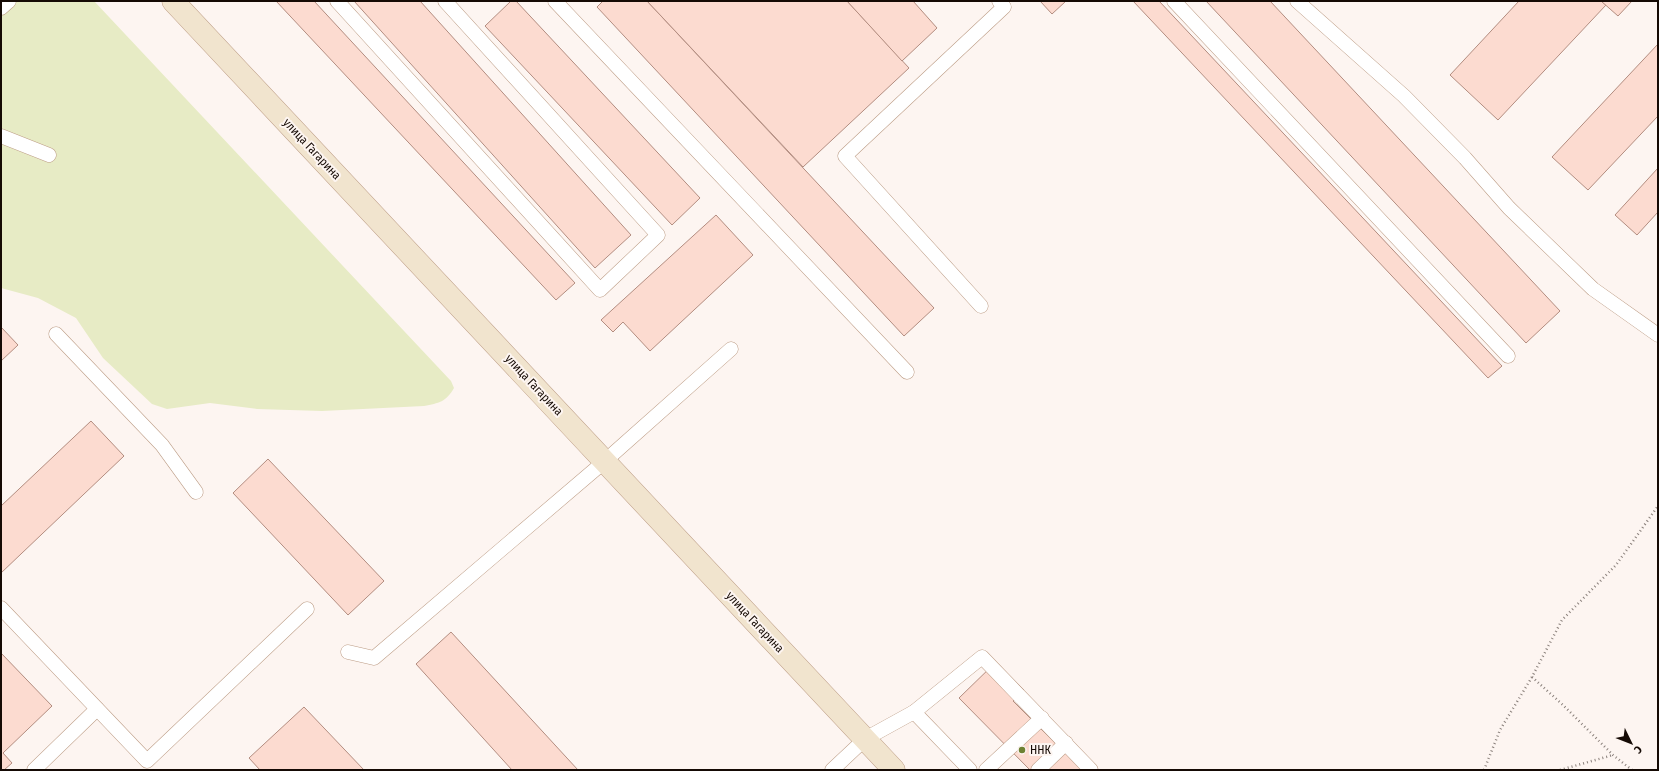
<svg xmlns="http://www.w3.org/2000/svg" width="1659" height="771" viewBox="0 0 1659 771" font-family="'Fira Sans Condensed',sans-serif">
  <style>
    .green { fill: #e7ebc5 }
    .building { fill: #fcdbd0; stroke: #b38d80 }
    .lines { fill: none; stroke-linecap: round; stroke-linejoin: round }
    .lane-casing { stroke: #bd9d86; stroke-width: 15 }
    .secondary-casing { stroke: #bd9d86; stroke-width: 23 }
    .path { stroke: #8b817c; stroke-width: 2.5; stroke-dasharray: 1 3; stroke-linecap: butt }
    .lane { stroke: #fff; stroke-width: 14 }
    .secondary { stroke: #f1e4ce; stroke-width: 22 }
    .poi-dot { fill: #6d8132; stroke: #fdf5f1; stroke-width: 1.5 }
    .labels { text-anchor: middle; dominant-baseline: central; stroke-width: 4; stroke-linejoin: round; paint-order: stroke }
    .street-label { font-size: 12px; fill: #150a04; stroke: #fdf5f1 }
    .poi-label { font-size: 12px; fill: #150a04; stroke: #fdf5f1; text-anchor: start }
  </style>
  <rect width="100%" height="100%" fill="#fdf5f1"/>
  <path class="green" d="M1 1H94L451 381 454 388C446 402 439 403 424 406L322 411 257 409 210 403 167 409 152 404 103 358 76 318 38 298 1 288Z"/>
  <g class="building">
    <polygon points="276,1 314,1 575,283 556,300"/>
    <polygon points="354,1 420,1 631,235 595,268"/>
    <polygon points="511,1 516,1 700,198 672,225 485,26"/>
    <polygon points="603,1 647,1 934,308 904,336 597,7"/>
    <polygon points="647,1 847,1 909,68 803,167"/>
    <polygon points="847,1 913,1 937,28 902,61"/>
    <polygon points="1040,1 1066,1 1052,14"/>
    <polygon points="1133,1 1159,1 1502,366 1488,378"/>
    <polygon points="1206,1 1270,1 1560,311 1526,343"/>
    <polygon points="1519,1 1601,1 1606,5 1498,120 1450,75"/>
    <polygon points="1601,1 1632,1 1618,16"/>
    <polygon points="1658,44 1658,116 1588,190 1552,157"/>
    <polygon points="1658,168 1658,212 1637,235 1615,215"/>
    <polygon points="716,215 753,255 650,351 623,322 613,332 601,320"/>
    <polygon points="1,327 18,345 1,361"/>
    <polygon points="91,421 124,456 1,573 1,506"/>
    <polygon points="268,459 384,581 348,615 233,493"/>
    <polygon points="451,632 578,770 512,770 416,664"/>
    <polygon points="1,653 52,706 3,753 12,763 4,770 1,770"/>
    <polygon points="996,662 1024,690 1013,701 1082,770 1030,770 959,698"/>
    <polygon points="304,707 364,770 260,770 249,758"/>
  </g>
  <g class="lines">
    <g class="lane-casing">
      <g id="lane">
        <polyline points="337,1 600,290 658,235 445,1"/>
        <polyline points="555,1 907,372"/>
        <polyline points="1174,1 1508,356"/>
        <polyline points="1297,1 1404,96 1465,158 1509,208 1593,289 1658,335"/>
        <polyline points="1,8 9,1"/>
        <polyline points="1,136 49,155"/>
        <polyline points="981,306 845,156 1004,7 999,1"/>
        <polyline points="56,334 162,445 196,492"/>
        <polyline points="1,608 147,761 307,609"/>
        <polyline points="348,652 374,658 605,461 731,349"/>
        <polyline points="914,712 982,657 1091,770"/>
        <polyline points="34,770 97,709"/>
        <polyline points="832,770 865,739 914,712 970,770"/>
        <polyline points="986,770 1042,718"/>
        <polyline points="1038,770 1066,743"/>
      </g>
    </g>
    <g class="secondary-casing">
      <polyline id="secondary" points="173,1 894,770"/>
    </g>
    <g class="path">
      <polyline points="1532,677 1563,705 1613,755 1632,770"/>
      <polyline points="1484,770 1500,730 1532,677 1562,620 1616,565 1658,506"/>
      <polyline points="1560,770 1613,755"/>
    </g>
    <use href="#lane" class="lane"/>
    <use href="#secondary" class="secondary"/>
  </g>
  <circle class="poi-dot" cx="1022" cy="750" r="4"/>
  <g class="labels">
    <g class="street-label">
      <text transform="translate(312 149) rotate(47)">улица Гагарина</text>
      <text transform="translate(534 385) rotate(47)">улица Гагарина</text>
      <text transform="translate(755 622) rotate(47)">улица Гагарина</text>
    </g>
    <g class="poi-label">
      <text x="1030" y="750">ННК</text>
    </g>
  </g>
  <rect width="1659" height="771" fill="none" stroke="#150a04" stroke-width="4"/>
  <g transform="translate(1631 743) rotate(133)" stroke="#fdf5f1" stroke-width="3" paint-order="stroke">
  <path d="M0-3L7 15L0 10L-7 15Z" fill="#150a04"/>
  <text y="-6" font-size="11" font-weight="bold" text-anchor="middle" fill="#150a04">С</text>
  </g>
</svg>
